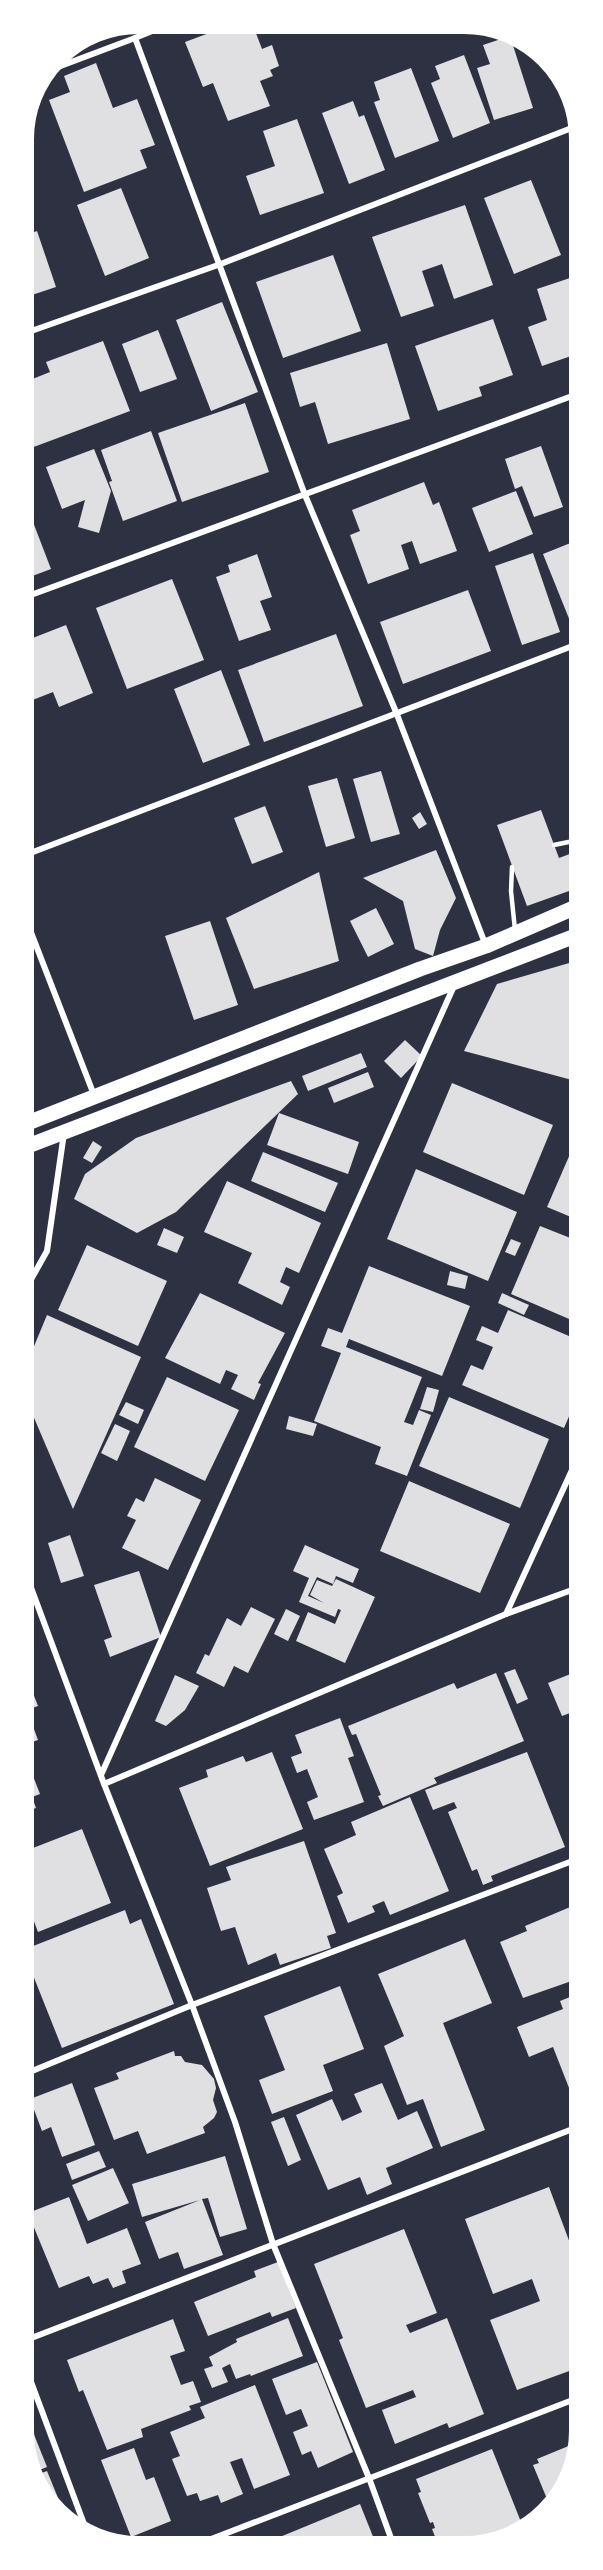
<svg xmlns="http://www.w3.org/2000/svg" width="603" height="2570" viewBox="0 0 603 2570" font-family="'Open Sans',sans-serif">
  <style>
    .building { fill: #e0e0e3 }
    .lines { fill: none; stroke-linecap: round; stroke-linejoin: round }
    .service { stroke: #fff; stroke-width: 4.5 }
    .minor { stroke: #fff; stroke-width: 6 }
    .primary { stroke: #fff; stroke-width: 15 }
    .rim { fill: none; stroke: #fff; stroke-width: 8 }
  </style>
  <rect width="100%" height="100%" fill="#2d3142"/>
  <g class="building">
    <polygon points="244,20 251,20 262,49 272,45 279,66 270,70 273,76 260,81 270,106 228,121 213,83 203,87 185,42"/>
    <polygon points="510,36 533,108 494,120 477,68 490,64 483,45"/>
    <polygon points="464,55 490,123 453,138 431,83 440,79 435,66"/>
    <polygon points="96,63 113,108 137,99 155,145 140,150 147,168 84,192 49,100 70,92 64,76"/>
    <polygon points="411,68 439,141 395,158 374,102 380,100 374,82"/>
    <polygon points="353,101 359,117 364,115 385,170 349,184 322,113"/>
    <polygon points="297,119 324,193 260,215 246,176 275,166 263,131"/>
    <polygon points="531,180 561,255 514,274 484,198"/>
    <polygon points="121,188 149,258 105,276 77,205"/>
    <polygon points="465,205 493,285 454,299 442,264 422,271 434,306 401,317 372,237"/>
    <polygon points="37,231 56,287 20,299 20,237"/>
    <polygon points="333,255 361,331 283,358 256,282"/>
    <polygon points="582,274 583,336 572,339 577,354 542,366 528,327 547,320 537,289"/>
    <polygon points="222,302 258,392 211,411 176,320"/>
    <polygon points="493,319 513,375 479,387 482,396 438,411 415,346"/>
    <polygon points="158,330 177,379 140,392 122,344"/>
    <polygon points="103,341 130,411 31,448 20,418 20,384 50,372 46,362"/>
    <polygon points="387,343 410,419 328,444 315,402 300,407 290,373"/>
    <polygon points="245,403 269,472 182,502 158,433"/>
    <polygon points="151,431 177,501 123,521 109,482 112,481 101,450"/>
    <polygon points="583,434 583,473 582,473 569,440"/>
    <polygon points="541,446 563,507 534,517 522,486 515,489 505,459"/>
    <polygon points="94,449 111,491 99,533 78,527 85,500 62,509 46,467"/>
    <polygon points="424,482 433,505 439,502 457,551 420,564 412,541 401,545 409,569 368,584 350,535 360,531 352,510"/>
    <polygon points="516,491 533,534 489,552 472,508"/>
    <polygon points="28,509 51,569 27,578 23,565 20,566 20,512"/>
    <polygon points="583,538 583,627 574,631 543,554"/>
    <polygon points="533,553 560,632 522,645 495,566"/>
    <polygon points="257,554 272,597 260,601 271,630 239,641 216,577 230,572 228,565"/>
    <polygon points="172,579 204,660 127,689 96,608"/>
    <polygon points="468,590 491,651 403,684 380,622"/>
    <polygon points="66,625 93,693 59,707 53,692 20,705 20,643"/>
    <polygon points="336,634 363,706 264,742 238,670"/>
    <polygon points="221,670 250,745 203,763 174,689"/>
    <polygon points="381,771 400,834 371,842 353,779"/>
    <polygon points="337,778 355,838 326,847 308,786"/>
    <polygon points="265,806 283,852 252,864 234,818"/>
    <polygon points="541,810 559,858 583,849 583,886 527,906 497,825"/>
    <polygon points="420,812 427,824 419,829 412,818"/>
    <polygon points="436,850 456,898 440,930 433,956 415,949 403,901 363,878"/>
    <polygon points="319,872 339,961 254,989 226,918"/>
    <polygon points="376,908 394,944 368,957 350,921"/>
    <polygon points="210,921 238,1005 194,1020 165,936"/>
    <polygon points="583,959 583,1083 464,1051 497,984"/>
    <polygon points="405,1040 422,1056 401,1078 384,1061"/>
    <polygon points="361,1053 367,1067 308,1091 302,1076"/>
    <polygon points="368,1072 374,1087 334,1103 328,1088"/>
    <polygon points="291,1081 298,1094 176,1212 137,1233 74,1199 85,1174 136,1138"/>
    <polygon points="452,1083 553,1125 524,1195 423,1152"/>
    <polygon points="279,1113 359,1142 348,1174 267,1145"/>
    <polygon points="577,1138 583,1140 583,1222 547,1207"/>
    <polygon points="93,1141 102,1147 92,1163 83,1158"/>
    <polygon points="263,1152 338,1183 325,1212 251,1181"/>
    <polygon points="416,1169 517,1212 488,1281 387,1239"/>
    <polygon points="227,1181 321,1223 299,1273 286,1267 280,1282 290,1287 282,1305 238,1283 252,1253 204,1232"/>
    <polygon points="540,1226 583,1243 583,1325 511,1294"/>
    <polygon points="164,1228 184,1237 177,1253 157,1245"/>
    <polygon points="511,1239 521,1243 515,1256 505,1252"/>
    <polygon points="87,1245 167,1281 138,1346 58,1310"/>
    <polygon points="369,1266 470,1306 442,1376 349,1339 346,1347 422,1377 404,1422 413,1425 419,1410 431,1415 407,1476 375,1464 381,1447 314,1421 341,1353 321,1346 328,1328 342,1333"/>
    <polygon points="450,1271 468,1276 465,1289 447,1285"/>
    <polygon points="200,1293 285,1333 258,1383 261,1384 254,1400 231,1389 238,1375 226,1370 220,1384 165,1358"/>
    <polygon points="502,1293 529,1305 524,1315 498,1303"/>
    <polygon points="508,1310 583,1342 583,1384 564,1428 462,1385 471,1365 483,1370 493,1347 476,1340 482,1326 498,1333"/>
    <polygon points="47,1315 141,1357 73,1509 20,1385 20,1380"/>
    <polygon points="167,1377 239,1410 205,1481 134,1447"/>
    <polygon points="427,1387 439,1390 433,1412 420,1409"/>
    <polygon points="449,1397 549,1439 520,1508 419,1466"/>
    <polygon points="126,1402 144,1410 138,1424 119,1415"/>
    <polygon points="289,1416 317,1424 313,1436 286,1429"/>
    <polygon points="115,1424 130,1431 117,1461 101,1453"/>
    <polygon points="155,1478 201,1500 168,1570 122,1548 136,1520 127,1516 136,1498 144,1502"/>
    <polygon points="409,1481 510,1524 480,1593 380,1551"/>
    <polygon points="70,1535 84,1576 61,1583 48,1543"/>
    <polygon points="305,1545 359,1569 353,1583 336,1576 333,1584 317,1577 308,1596 324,1603 310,1595 317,1580 332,1586 336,1579 375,1597 345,1663 296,1641 308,1612 335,1624 341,1610 338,1609 335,1617 299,1602 309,1578 293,1571"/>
    <polygon points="139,1571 161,1637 110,1657 104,1640 112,1637 94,1585"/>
    <polygon points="20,1591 26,1610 20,1622"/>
    <polygon points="251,1607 275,1619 248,1673 234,1666 224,1687 196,1673 205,1654 209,1656 227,1618 241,1626"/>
    <polygon points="286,1609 300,1616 288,1641 274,1634"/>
    <polygon points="515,1669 528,1699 517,1704 504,1673"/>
    <polygon points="583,1669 583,1708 562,1716 548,1683"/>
    <polygon points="496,1673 524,1741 434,1778 437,1783 383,1806 378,1796 381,1795 356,1734 352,1735 348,1726 454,1683 457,1689"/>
    <polygon points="175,1675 199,1686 185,1710 166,1726 155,1721"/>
    <polygon points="27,1678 38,1706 27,1710 38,1740 20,1746 20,1680"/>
    <polygon points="340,1718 354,1756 348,1758 364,1802 314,1820 307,1802 318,1797 307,1769 297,1773 291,1757 302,1753 295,1735"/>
    <polygon points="583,1746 583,1771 578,1773 570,1750"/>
    <polygon points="272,1752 303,1829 210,1866 179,1788 208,1777 206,1770 243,1756 246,1762"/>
    <polygon points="527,1752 565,1847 491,1876 493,1881 483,1885 477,1869 472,1871 448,1812 457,1808 454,1802 433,1810 425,1790"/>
    <polygon points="26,1758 40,1794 32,1797 36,1808 28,1811 32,1821 20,1826 20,1760"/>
    <polygon points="410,1797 449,1891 390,1915 384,1901 372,1906 375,1912 348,1923 337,1896 343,1893 324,1849 356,1835 351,1822"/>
    <polygon points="82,1829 111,1903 38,1932 22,1890 29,1888 20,1867 20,1853"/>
    <polygon points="304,1841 336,1933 327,1936 331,1948 280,1965 276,1953 248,1965 235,1927 221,1931 207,1888 231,1880 226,1867"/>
    <polygon points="575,1905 583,1925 583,1977 523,1998 500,1942 527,1931 525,1926"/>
    <polygon points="125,1910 130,1924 141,1919 174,2004 62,2048 23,1950"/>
    <polygon points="465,1939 492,2003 443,2023 485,2130 441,2147 423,2099 407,2105 384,2046 404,2036 378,1974"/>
    <polygon points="340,1986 364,2049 323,2065 333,2091 272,2114 259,2080 285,2070 264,2016"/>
    <polygon points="583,1992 583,2088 571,2093 553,2047 529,2057 517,2027 563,2009 560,2001"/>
    <polygon points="174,2051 175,2056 181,2056 185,2062 202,2065 214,2079 216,2088 213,2100 217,2112 214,2118 203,2127 205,2133 147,2154 138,2131 114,2140 94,2088 119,2079 116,2073"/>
    <polygon points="72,2083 95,2145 62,2157 51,2127 42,2131 30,2099"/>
    <polygon points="382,2083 398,2120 417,2111 433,2148 386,2168 392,2184 367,2195 360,2177 328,2190 296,2115 332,2099 342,2121 362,2112 354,2094"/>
    <polygon points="284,2117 301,2160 288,2166 271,2122"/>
    <polygon points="99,2151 106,2167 72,2180 66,2164"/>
    <polygon points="225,2156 247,2229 220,2237 208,2198 202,2199 223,2255 184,2269 178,2252 159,2259 145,2222 200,2200 142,2217 132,2184"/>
    <polygon points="113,2168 129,2203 88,2221 72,2185"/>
    <polygon points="549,2187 583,2278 583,2366 517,2390 490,2320 540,2301 532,2279 493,2294 465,2219"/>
    <polygon points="69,2197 87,2244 127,2228 141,2264 122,2271 126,2283 113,2288 108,2278 93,2284 89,2276 59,2288 28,2213"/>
    <polygon points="404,2229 437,2313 406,2325 410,2333 447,2318 484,2414 449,2428 447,2423 395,2444 382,2410 416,2397 413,2390 366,2408 339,2340 343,2338 314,2264"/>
    <polygon points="278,2262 296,2308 272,2317 270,2312 208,2336 194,2302 256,2277 254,2271"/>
    <polygon points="288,2318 303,2356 251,2376 250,2374 236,2379 230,2364 222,2368 228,2382 212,2388 204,2369 213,2366 209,2357 237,2342 236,2339"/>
    <polygon points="173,2319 185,2351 170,2356 181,2385 193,2381 201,2402 189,2406 191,2410 141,2429 143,2437 107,2450 83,2390 79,2392 67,2360"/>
    <polygon points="317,2362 353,2452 318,2468 311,2451 302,2455 293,2432 308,2426 301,2409 286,2415 272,2379"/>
    <polygon points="255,2385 290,2475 254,2489 242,2458 230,2462 243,2494 221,2503 218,2495 200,2501 197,2493 187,2496 172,2459 180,2456 170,2432 205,2418 200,2407"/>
    <polygon points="21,2402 47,2467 32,2473 21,2447"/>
    <polygon points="583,2440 554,2510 552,2511 533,2465 539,2463 537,2459"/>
    <polygon points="134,2448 146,2480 154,2477 171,2521 131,2537 101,2460"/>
    <polygon points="492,2449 523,2527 480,2549 440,2549 432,2529 435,2528 433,2522 430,2523 418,2493 421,2492 416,2479"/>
    <polygon points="47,2471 63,2510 55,2513 49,2510 34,2476"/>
    <polygon points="360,2504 378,2549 279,2549 275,2539"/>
  </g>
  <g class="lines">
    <g class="service">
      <polyline points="554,845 583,839"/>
      <polyline points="512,867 511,891 515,930"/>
    </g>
    <g class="minor">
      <polyline points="135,38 179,20"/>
      <polyline points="42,73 135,38 305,495 396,712 486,946"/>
      <polyline points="20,335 218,265 582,124"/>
      <polyline points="20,599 583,392"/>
      <polyline points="20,857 583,642"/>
      <polyline points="20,904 94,1095"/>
      <polyline points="20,1299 47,1251 64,1133"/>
      <polyline points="20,1558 104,1784 192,2005 235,2122 273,2244 369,2478 395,2549"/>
      <polyline points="506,1614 583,1446"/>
      <polyline points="101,1775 454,986"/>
      <polyline points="104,1784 506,1614 583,1586"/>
      <polyline points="20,2076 192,2005 583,1857"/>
      <polyline points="21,2342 583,2125"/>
      <polyline points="21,2355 87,2532"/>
      <polyline points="188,2548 583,2396"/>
    </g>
    <g class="primary">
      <polyline points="20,1126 420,969 486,946 583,904"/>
      <polyline points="20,1149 583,933"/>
    </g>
  </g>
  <path d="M0 0H603V2570H0ZM139 30H464A109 109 0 0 1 573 139V2431A109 109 0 0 1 464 2540H139A109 109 0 0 1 30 2431V139A109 109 0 0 1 139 30Z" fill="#fff" fill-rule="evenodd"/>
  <path class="rim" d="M139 30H464A109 109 0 0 1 573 139V2431A109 109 0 0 1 464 2540H139A109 109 0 0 1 30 2431V139A109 109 0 0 1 139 30Z"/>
</svg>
